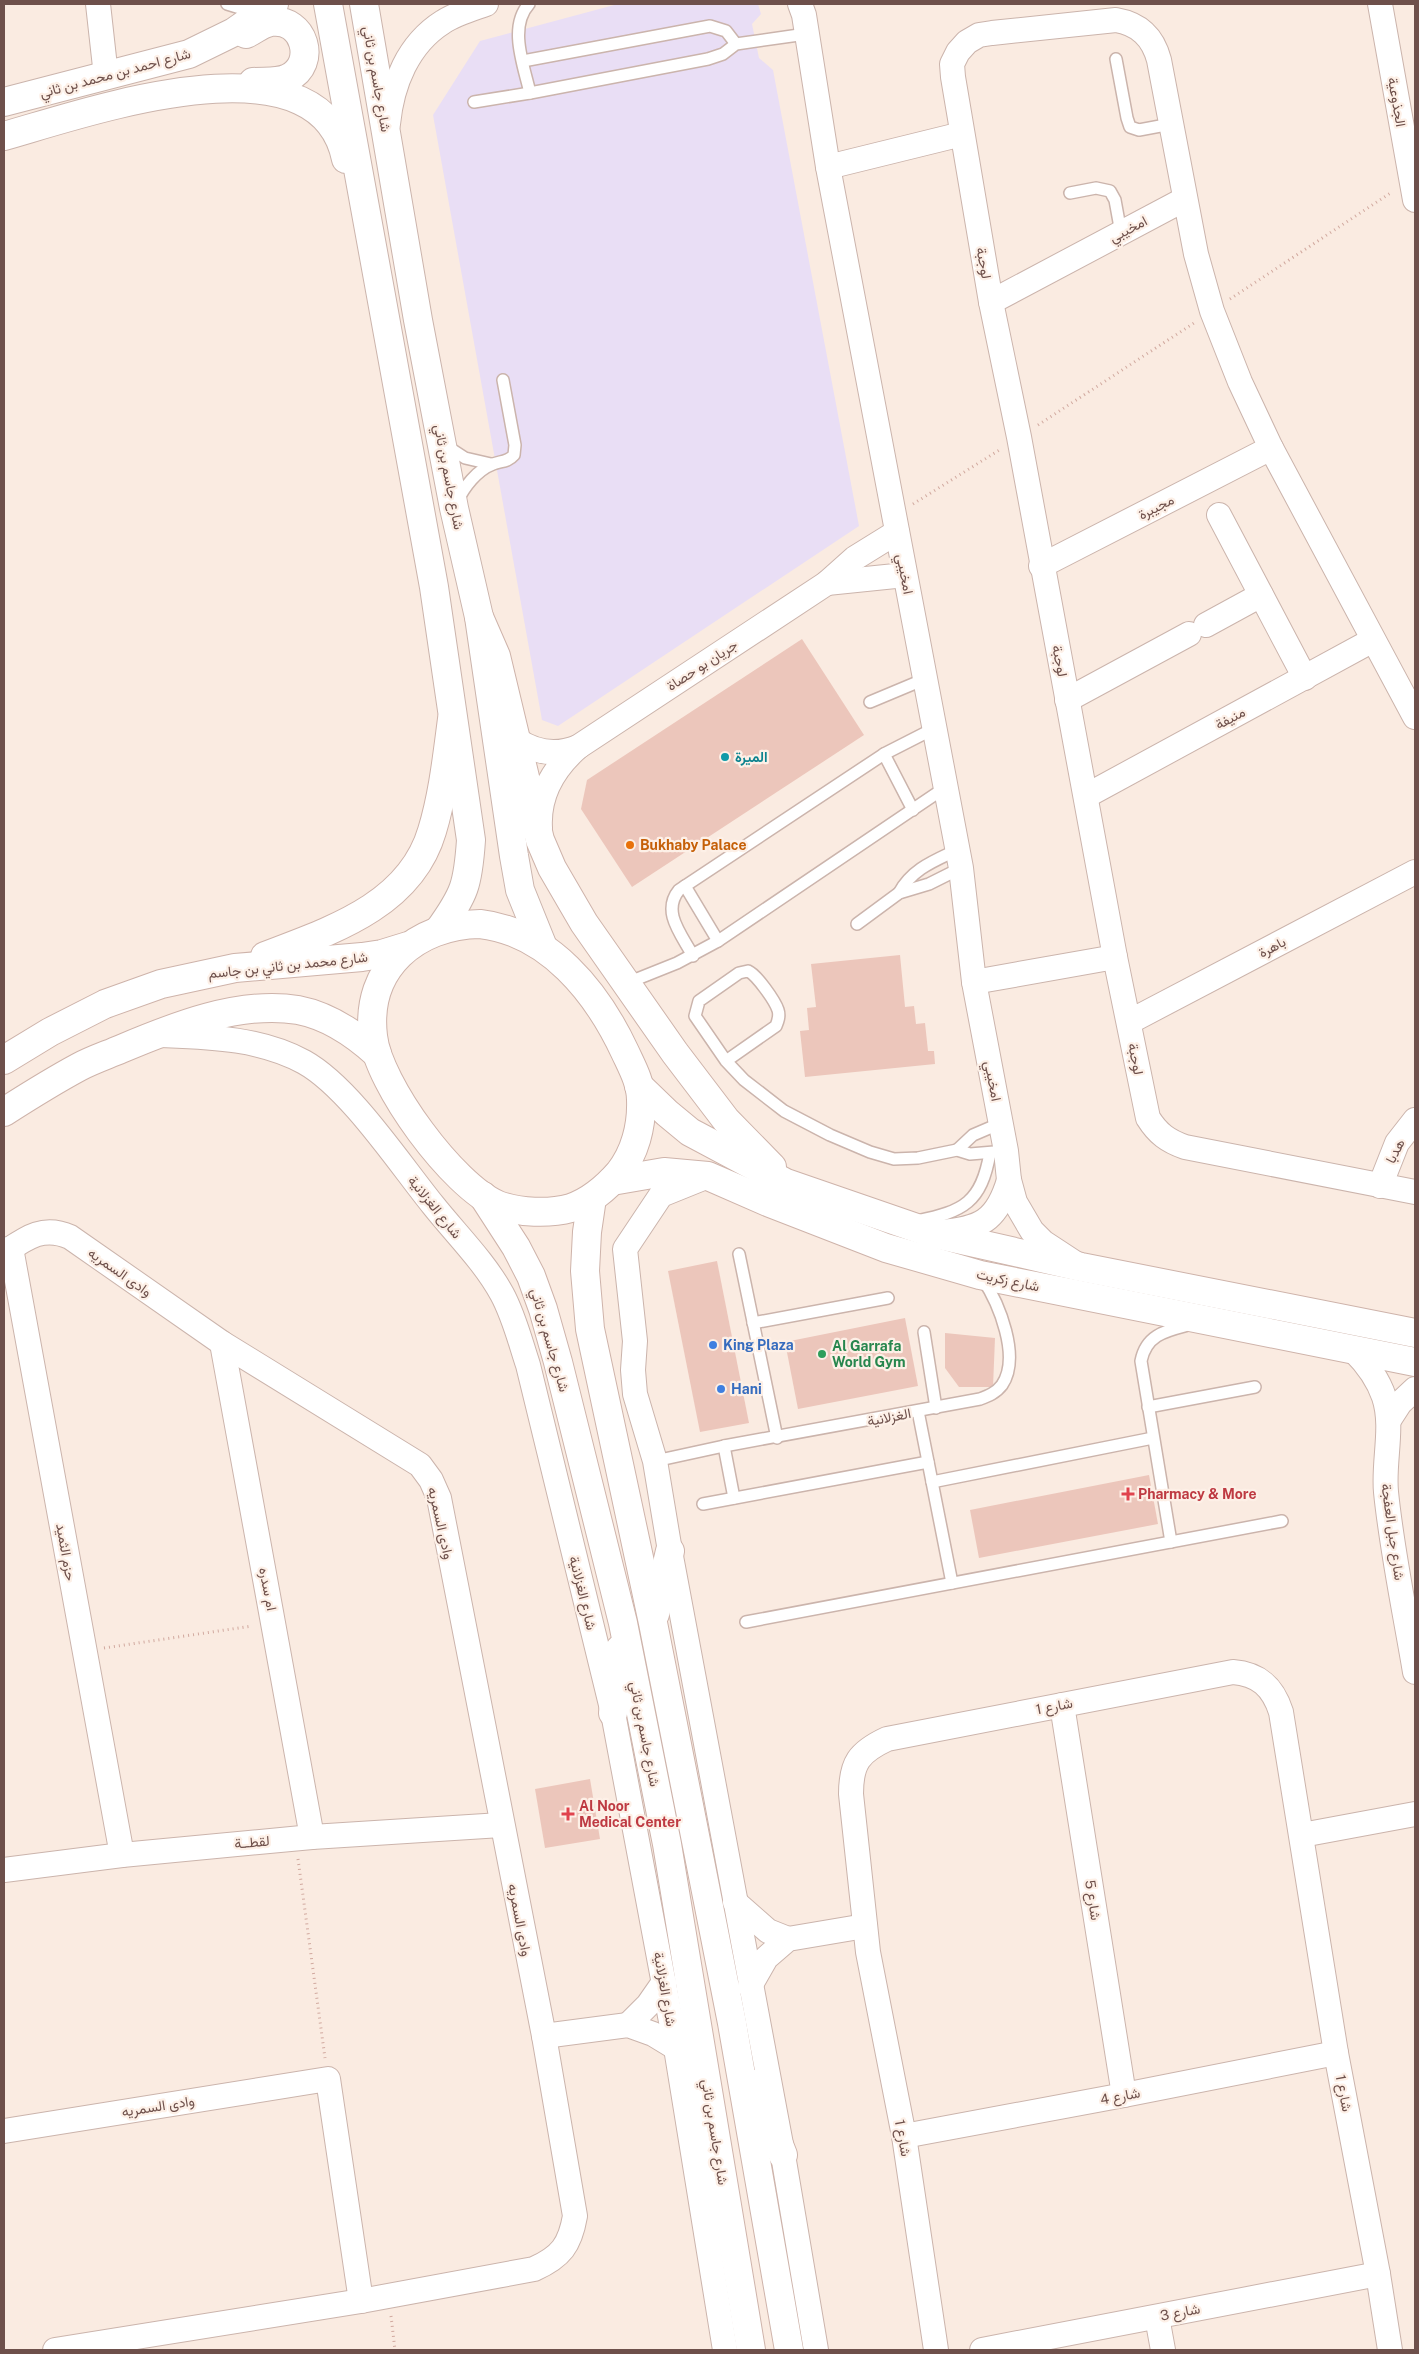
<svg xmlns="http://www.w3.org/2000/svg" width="1419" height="2354" viewBox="0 0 1419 2354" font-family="'Public Sans',Vazirmatn,sans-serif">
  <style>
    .education { fill: #e9def5 }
    .building { fill: #ecc6bb }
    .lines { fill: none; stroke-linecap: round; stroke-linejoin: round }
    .service-casing { stroke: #cbb4ac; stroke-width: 14 }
    .minor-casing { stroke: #cbb4ac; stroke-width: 26 }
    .tertiary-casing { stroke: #cbb4ac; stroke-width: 30 }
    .secondary-casing { stroke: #ceb3aa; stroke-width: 30 }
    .path { stroke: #d1a99f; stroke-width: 3; stroke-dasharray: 1 4; stroke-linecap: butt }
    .service { stroke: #fff; stroke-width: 11 }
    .minor { stroke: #fff; stroke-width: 24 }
    .tertiary { stroke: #fff; stroke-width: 28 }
    .secondary { stroke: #fff; stroke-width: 28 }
    .culture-dot { fill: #0f9aa8; stroke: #fdf0e7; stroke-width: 2 }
    .food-dot { fill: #e8710a; stroke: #fdf0e7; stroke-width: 2 }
    .shop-dot { fill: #3f7fe0; stroke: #fdf0e7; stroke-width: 2 }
    .leisure-dot { fill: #2e9e5b; stroke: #fdf0e7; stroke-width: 2 }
    .health-dot { fill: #e0444e; stroke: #fdf0e7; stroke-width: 2 }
    .labels { text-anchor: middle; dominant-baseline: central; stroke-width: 4.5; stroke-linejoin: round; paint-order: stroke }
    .street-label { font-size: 14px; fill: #6e504b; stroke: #fdf0e7 }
    .culture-label { font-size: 14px; font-weight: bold; fill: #0d838f; stroke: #fdf0e7; text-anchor: start }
    .food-label { font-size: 14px; font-weight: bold; fill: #c56008; stroke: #fdf0e7; text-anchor: start }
    .shop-label { font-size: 14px; font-weight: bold; fill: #366cbe; stroke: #fdf0e7; text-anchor: start }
    .leisure-label { font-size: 14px; font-weight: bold; fill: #27864d; stroke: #fdf0e7; text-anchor: start }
    .health-label { font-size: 14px; font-weight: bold; fill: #be3a42; stroke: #fdf0e7; text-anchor: start }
  </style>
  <rect width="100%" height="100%" fill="#faebe1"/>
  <polygon class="education" points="618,4 758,4 761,14 752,24 759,58 773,70 859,526 558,726 542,720 433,115 480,41"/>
  <g class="building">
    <polygon points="802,639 864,735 632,887 581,809 587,780"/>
    <polygon points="900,955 905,1007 914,1006 916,1024 925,1023 928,1051 934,1051 935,1064 805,1077 800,1031 809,1030 807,1008 816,1007 811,964"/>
    <polygon points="717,1261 749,1423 700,1432 668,1271"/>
    <polygon points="905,1318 918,1386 798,1409 785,1342"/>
    <polygon points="945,1333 995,1338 993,1387 959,1387 945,1368"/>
    <polygon points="1149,1475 1158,1524 979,1558 970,1510"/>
    <polygon points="590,1779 600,1839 545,1848 535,1789"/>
  </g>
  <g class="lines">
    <g class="service-casing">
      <g id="service">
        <polyline points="227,4 240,8 246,4"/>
        <path d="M529 4C508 27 524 66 530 93L708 59 723 54 736 44 806 34"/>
        <polyline points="1116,59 1127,118 1130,127 1139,130 1171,124"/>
        <polyline points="523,61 710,26 726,31 736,44"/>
        <polyline points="474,102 530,93"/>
        <polyline points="1070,193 1096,188 1110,191 1115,200 1121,233"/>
        <polyline points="445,445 465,458 491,464"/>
        <path d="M457 502C464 487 477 470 493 464 501 461 508 462 514 455L515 445 503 380"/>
        <polyline points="870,702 925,679"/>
        <polyline points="884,754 913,810"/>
        <polyline points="685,886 718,941"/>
        <path d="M899 893C912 869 934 861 957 850"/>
        <polyline points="857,924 899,893 929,884 961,868"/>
        <path d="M693 956C682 935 661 912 679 890L884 754 935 728"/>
        <polyline points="627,983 677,963 718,941 946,787"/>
        <path d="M726 1061 776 1026C778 1021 780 1016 778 1010 775 1001 757 975 748 971L739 973 699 1001 695 1016 726 1061 744 1080 784 1111 830 1135 870 1152 894 1159 918 1158 957 1150 970 1154 1006 1151"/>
        <polyline points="957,1150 973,1135 1001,1123"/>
        <path d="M917 1221C964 1211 981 1203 990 1153"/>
        <polyline points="739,1254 777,1438"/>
        <polyline points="753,1323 888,1298"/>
        <polyline points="924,1332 936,1408"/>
        <polyline points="1148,1407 1255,1387"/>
        <polyline points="918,1411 952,1583"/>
        <polyline points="724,1446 734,1498"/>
        <path d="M655 1461 724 1446 980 1399C988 1396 996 1393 1002 1385 1021 1357 999 1303 982 1278"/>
        <polyline points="932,1482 1153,1438"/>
        <polyline points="703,1504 928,1462"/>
        <path d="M1171 1542 1141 1361C1146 1335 1165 1331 1188 1325"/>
        <polyline points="746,1622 1282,1521"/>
      </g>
    </g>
    <g class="minor-casing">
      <g id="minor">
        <polyline points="98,4 106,76"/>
        <polyline points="800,4 804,15 828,167 961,868 974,982 1006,1151 1009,1180 1015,1202 1032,1231 1043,1242 1075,1263"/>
        <polyline points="1380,4 1415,200"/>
        <path d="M388 124C392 84 408 44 443 22 455 14 472 9 486 4"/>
        <polyline points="828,167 962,134"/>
        <polyline points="991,302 1185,199"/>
        <polyline points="1219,515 1305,678"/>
        <polyline points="1041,566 1271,448"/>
        <polyline points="827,583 905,575"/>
        <polyline points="1206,625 1261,595"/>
        <polyline points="1067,700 1189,634"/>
        <path d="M1415 717 1271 448 1240 382 1212 311 1196 254 1159 60C1153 37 1139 24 1116 20L992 33 979 35 967 42 958 52 952 64 953 77 991 302 1019 437 1115 957 1148 1118C1158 1134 1168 1141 1185 1147L1415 1192"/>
        <path d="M517 740C536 753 556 756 578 747"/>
        <polyline points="1086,796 1373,640"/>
        <path d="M540 828C538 795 554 768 578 747L827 583 855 558 897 532"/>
        <polyline points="974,982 1115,957"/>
        <polyline points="1129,1022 1415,872"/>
        <path d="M160 1035C209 1037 260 1038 304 1062 349 1087 399 1163 433 1205 456 1234 484 1261 502 1294 514 1316 520 1341 528 1365L613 1713 676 2048 725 2350"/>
        <polyline points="708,1176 661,1195 625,1249 635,1341 633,1370 635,1394 655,1461 670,1551 783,2155 816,2350"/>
        <polyline points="1380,1186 1397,1143 1415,1120"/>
        <path d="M940 1232C980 1229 997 1221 1009 1180"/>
        <polyline points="11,1248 122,1855"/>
        <path d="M4 1253C26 1238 43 1225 70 1237L222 1343 420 1465 431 1480 439 1498 544 2036 575 2216C570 2245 561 2257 534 2269L361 2301 55 2350"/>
        <polyline points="222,1343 312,1837"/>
        <path d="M1353 1350C1367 1364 1378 1379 1384 1397 1394 1427 1383 1461 1386 1492 1392 1552 1405 1612 1415 1672"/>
        <polyline points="1389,1420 1400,1403 1415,1389"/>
        <polyline points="1062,1705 1124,2095"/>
        <polyline points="1302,1835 1415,1814"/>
        <polyline points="4,1870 122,1855 312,1837 501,1825"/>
        <polyline points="735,1902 768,1931 788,1939"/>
        <polyline points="750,1986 766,1958 788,1939 865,1926"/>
        <polyline points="628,2025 648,2005 664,1982"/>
        <polyline points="544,2036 628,2025 653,2034 676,2048"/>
        <polyline points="4,2131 328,2079 361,2301"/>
        <polyline points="904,2136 1124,2095 1336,2053"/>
        <polyline points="1157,2317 1163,2350"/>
        <path d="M936 2350 904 2136 868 1952 851 1794C851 1763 859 1752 887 1739L1233 1672C1259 1674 1273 1687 1281 1712L1336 2053 1378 2274 1390 2350"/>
        <polyline points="982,2350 1378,2274"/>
      </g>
    </g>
    <g class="tertiary-casing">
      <g id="tertiary">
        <path d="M328 4 434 587 471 840C468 884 465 894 439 930"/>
        <polyline points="364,4 418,320 454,508 479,617 514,856 520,890 543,947"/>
        <path d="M246 34C255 30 262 23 271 22 304 17 318 64 288 78 278 83 265 81 253 82"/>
        <polyline points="4,102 189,54 234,32 274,4"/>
        <path d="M4 136C83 114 320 29 346 159"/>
      </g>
    </g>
    <g class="secondary-casing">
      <g id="secondary">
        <polyline points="479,617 496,656 540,840 552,868 584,923 675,1053 726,1120 772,1167"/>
        <path d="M480 924C549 932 597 992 625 1052 632 1067 641 1083 641 1100 642 1126 635 1153 619 1173 605 1189 591 1201 571 1208 549 1214 520 1213 498 1205 453 1186 378 1084 373 1036 365 968 416 925 480 924Z"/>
        <path d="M265 956C330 931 410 906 432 831 443 795 447 757 452 719"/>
        <polyline points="4,1060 50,1032 105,1004 161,984 235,968 362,957 382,954 408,946"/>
        <polyline points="639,1086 667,1113 690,1132 786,1183 931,1233 1081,1267 1415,1333"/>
        <path d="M4 1112C29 1096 53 1081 79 1067 92 1060 107 1055 121 1049 173 1027 240 1000 298 1010 329 1016 354 1033 377 1054"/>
        <polyline points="612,1181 664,1172 708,1176 770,1203 886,1248 980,1275 1415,1362"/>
        <polyline points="483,1196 516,1247 531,1276 543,1309 558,1362 623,1623 667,1844 751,2350"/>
        <polyline points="592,1198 587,1232 585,1271 590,1329 653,1623 732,2023 789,2350"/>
        <polyline points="655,1614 670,1551"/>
        <polyline points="613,1713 620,1649"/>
        <polyline points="755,2084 783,2155"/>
      </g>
    </g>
    <g class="path">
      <polyline points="1230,299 1392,192"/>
      <polyline points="1038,425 1194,323"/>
      <polyline points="913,504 1001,449"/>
      <polyline points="104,1648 252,1626"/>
      <polyline points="298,1859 325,2058"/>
      <polyline points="391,2316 395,2350"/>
    </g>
    <use href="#service" class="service"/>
    <use href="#minor" class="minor"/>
    <use href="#tertiary" class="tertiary"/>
    <use href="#secondary" class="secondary"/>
  </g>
  <circle class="culture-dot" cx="725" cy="757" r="5"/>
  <circle class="food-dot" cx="630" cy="845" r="5"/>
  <g class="shop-dot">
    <circle cx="713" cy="1345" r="5"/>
    <circle cx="721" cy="1389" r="5"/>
  </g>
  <circle class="leisure-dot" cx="822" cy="1354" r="5"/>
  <g class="health-dot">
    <path d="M1125.5 1486.5h5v5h5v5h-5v5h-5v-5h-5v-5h5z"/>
    <path d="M565.5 1806.5h5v5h5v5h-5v5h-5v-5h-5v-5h5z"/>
  </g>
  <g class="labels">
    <g class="street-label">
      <text transform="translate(115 73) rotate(-15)">شارع احمد بن محمد بن ثاني</text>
      <text transform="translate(377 79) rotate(80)">شارع جاسم بن ثاني</text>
      <text transform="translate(1397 102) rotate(80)">الجذوعية</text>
      <text transform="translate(1128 229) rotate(-28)">امخيبي</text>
      <text transform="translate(984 263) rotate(80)">لوجبة</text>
      <text transform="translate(449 477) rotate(79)">شارع جاسم بن ثاني</text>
      <text transform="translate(1156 507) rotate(-27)">مجيبرة</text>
      <text transform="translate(905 574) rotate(79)">امخيبي</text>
      <text transform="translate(1060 661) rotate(79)">لوجبة</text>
      <text transform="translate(702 665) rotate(-33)">جريان بو حصاة</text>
      <text transform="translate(1230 718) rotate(-28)">منيفة</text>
      <text transform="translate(1272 947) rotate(-28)">باهرة</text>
      <text transform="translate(288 965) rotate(-6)">شارع محمد بن ثاني بن جاسم</text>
      <text transform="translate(1136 1059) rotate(79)">لوجبة</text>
      <text transform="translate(993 1081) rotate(79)">امخيبي</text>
      <text transform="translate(1395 1151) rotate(-63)">هدبا</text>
      <text transform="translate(435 1207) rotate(51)">شارع الغزلانية</text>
      <text transform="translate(120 1272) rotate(35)">وادى السمريه</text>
      <text transform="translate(1008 1280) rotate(12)">شارع زكريت</text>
      <text transform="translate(550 1340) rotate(74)">شارع جاسم بن ثاني</text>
      <text transform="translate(889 1417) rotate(-11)">الغزلانية</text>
      <text transform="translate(441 1523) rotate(77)">وادى السمريه</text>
      <text transform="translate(1393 1532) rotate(82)">شارع جبل العفجة</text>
      <text transform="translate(66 1552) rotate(80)">حزم الثميد</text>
      <text transform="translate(268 1589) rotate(79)">ام سدره</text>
      <text transform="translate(583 1593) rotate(76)">شارع الغزلانية</text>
      <text transform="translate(1054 1706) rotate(-11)">شارع 1</text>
      <text transform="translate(645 1734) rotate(79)">شارع جاسم بن ثاني</text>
      <text transform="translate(252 1842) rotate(-5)">لقطــة</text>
      <text transform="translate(1093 1900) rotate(81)">شارع 5</text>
      <text transform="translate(520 1920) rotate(79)">وادى السمريه</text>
      <text transform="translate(665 1989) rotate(80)">شارع الغزلانية</text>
      <text transform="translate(1344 2093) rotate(79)">شارع 1</text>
      <text transform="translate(1120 2096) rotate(-11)">شارع 4</text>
      <text transform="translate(158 2106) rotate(-9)">وادى السمريه</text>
      <text transform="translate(715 2132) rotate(81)">شارع جاسم بن ثاني</text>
      <text transform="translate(903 2138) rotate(80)">شارع 1</text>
      <text transform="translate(1180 2312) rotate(-11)">شارع 3</text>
    </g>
    <g class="culture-label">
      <text x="735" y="757">الميرة</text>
    </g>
    <g class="food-label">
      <text x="640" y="845">Bukhaby Palace</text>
    </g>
    <g class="shop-label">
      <text x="723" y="1345">King Plaza</text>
      <text x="731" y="1389">Hani</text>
    </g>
    <g class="leisure-label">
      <text x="832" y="1346">Al Garrafa<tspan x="832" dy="16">World Gym</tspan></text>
    </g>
    <g class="health-label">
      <text x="1138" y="1494">Pharmacy &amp; More</text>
      <text x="579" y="1806">Al Noor<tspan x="579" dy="16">Medical Center</tspan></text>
    </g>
  </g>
  <rect width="1419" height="2354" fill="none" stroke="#6e504b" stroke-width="10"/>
</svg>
